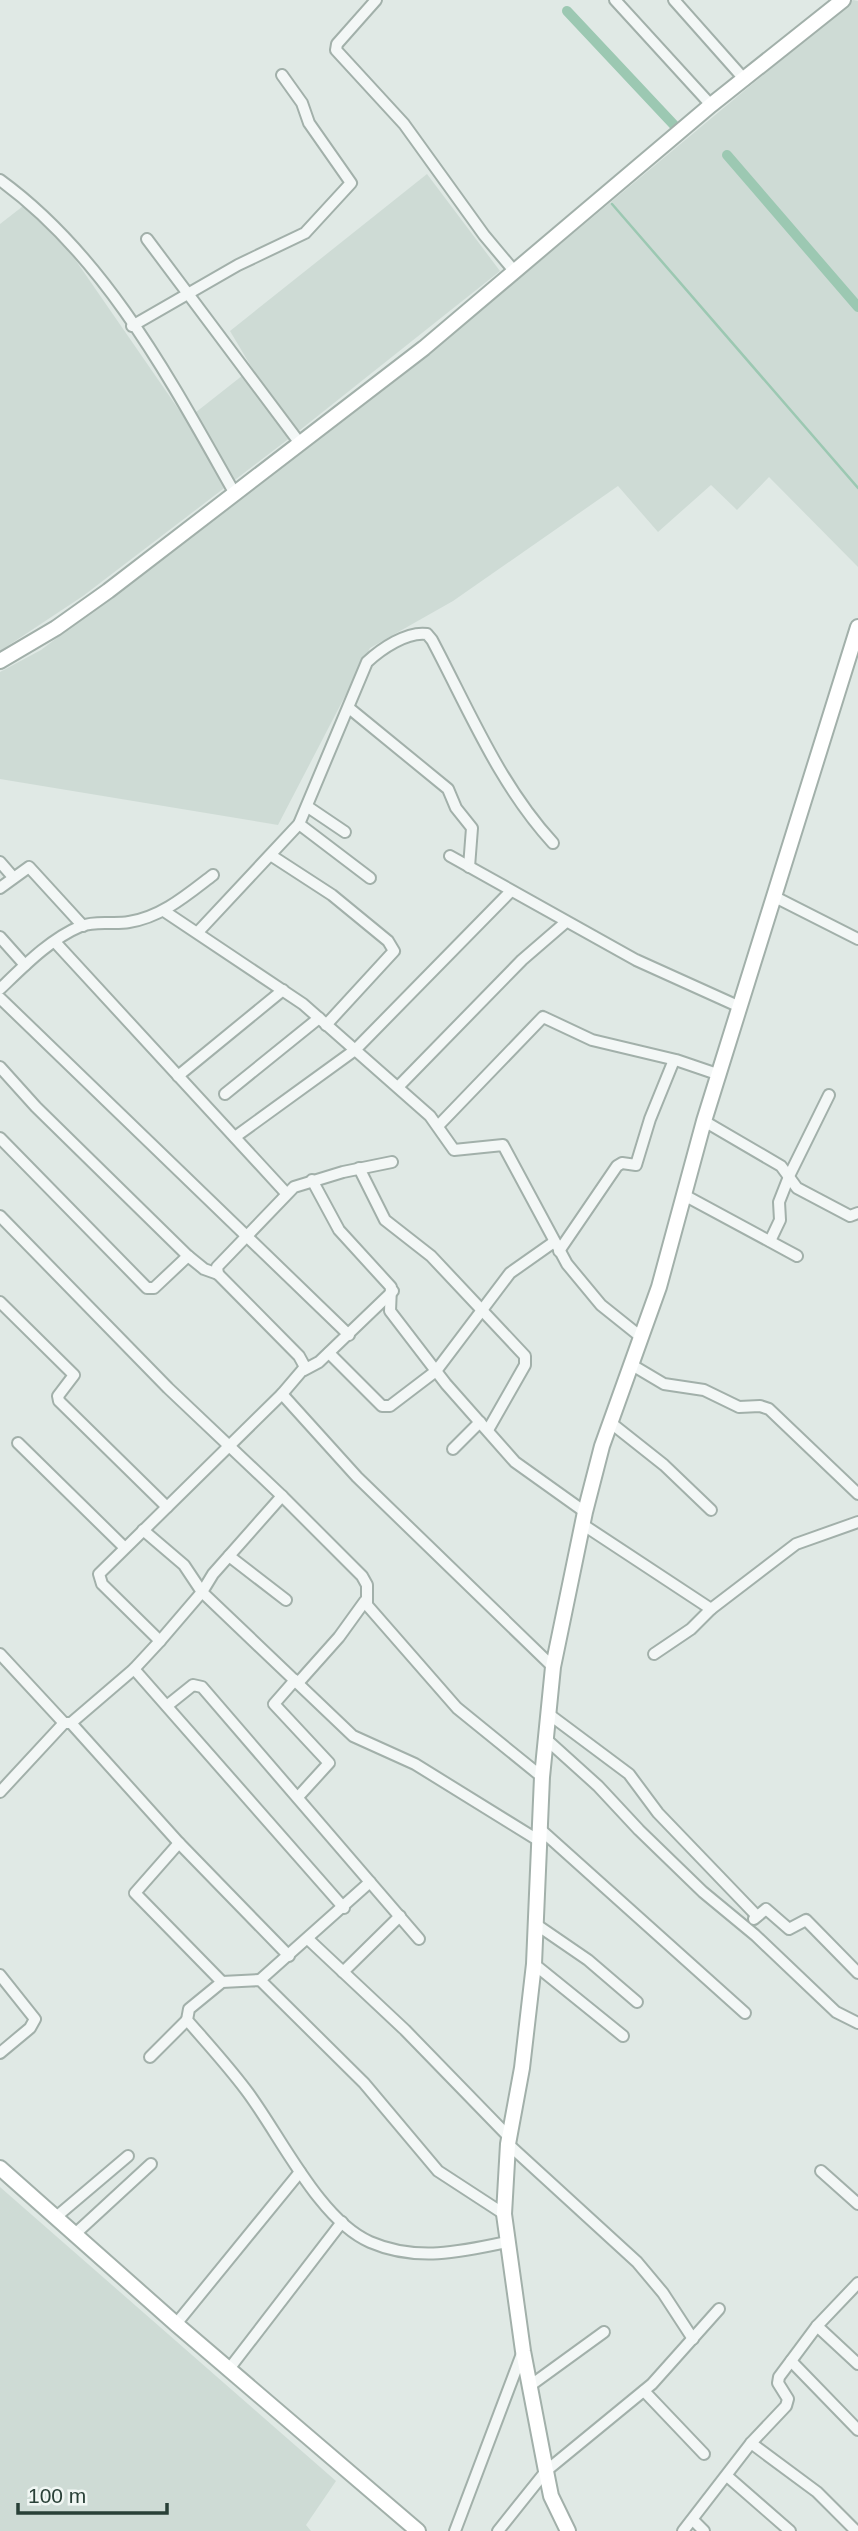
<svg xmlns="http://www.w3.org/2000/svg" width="858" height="2531" viewBox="0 0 858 2531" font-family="Helvetica,sans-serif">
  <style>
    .built { fill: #cedbd5 }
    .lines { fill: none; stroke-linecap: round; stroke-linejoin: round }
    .stream { stroke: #9cc8b2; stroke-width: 2.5 }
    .canal { stroke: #9cc8b2; stroke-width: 10 }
    .street-casing { stroke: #a2b0aa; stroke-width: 14 }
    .secondary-casing { stroke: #a2b0aa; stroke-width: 18 }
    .street { stroke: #f3f7f6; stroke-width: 10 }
    .secondary { stroke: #fff; stroke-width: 14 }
  </style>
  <rect width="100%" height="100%" fill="#e0e9e5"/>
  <g class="built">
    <polygon points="853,0 858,1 858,567 769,477 737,510 711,485 658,532 618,486 453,601 370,648 278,825 0,779 0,672 41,650 406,373"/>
    <polygon points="427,174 500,271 295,434 83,596 0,651 0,224 27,203 72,255 186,420 252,368 230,331"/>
    <polygon points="0,2187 336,2481 306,2525 311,2531 0,2531"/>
  </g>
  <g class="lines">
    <polyline class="stream" points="612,204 858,488"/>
    <g class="canal">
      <polyline points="567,11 674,125"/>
      <polyline points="727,155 858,307"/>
    </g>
    <g class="street-casing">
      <g id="street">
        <polyline points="376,0 337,44 336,50 404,124 484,235 515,272"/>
        <polyline points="615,0 711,105"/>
        <polyline points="674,0 745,80"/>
        <path d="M0 180C106 257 171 381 234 492"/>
        <polyline points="147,239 299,442"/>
        <polyline points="132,326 238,265 305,233 351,183 309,123 302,103 282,75"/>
        <polyline points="349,708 448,789 456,808 472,828 469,867"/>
        <polyline points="308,807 345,832"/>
        <polyline points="299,824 370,878"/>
        <polyline points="272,856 332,895 388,941 394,951 326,1025"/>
        <polyline points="450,856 636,960 740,1007"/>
        <polyline points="0,862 13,877"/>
        <polyline points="0,888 29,867 83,926"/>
        <polyline points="775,897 858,939"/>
        <polyline points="164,911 303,1004 430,1116 454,1150 503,1145 567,1264 601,1305 641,1337"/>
        <path d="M198 932 299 824 367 662C381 649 407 631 427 634L432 640C469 710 499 784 553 843"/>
        <polyline points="0,937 25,965"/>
        <polyline points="55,942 286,1193"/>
        <path d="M0 989C24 966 50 939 81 926 97 920 113 925 129 922 162 917 188 894 213 875"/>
        <polyline points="0,998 349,1335"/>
        <polyline points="0,1067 36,1107 188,1256 204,1269 218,1274"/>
        <polyline points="178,1076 283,990"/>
        <polyline points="398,1087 522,960 566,922"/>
        <polyline points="225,1094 319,1018"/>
        <polyline points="704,1121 781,1166 797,1188 850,1216 858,1213"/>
        <polyline points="438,1126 543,1017 592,1040 676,1060 720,1075"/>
        <polyline points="235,1137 355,1050 511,891"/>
        <polyline points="0,1138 147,1288 154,1288 188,1256"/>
        <polyline points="359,1168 385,1220 431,1256 525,1356 525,1365 488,1430"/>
        <polyline points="312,1180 339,1230 391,1287 390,1311 446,1384 515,1462 585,1512"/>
        <polyline points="684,1195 797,1256"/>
        <polyline points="0,1216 168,1388 282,1496 213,1574 202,1592 160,1641 134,1669 71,1723 64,1723 0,1792"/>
        <polyline points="770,1241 780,1220 779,1202 790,1174 829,1095"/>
        <polyline points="559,1251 617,1166 622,1163 636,1165 650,1119 674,1060"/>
        <polyline points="0,1302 74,1375 58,1396 59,1401 167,1507"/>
        <polyline points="329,1353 382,1406 390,1406 436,1371 510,1273 554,1242"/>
        <polyline points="632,1365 664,1384 704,1390 739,1407 760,1406 769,1409 858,1494"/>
        <polyline points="304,1370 319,1362 393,1291"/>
        <polyline points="282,1394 357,1477 553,1667"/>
        <polyline points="611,1423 664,1465 711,1510"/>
        <polyline points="18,1443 124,1547"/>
        <polyline points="453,1449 480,1422"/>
        <polyline points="282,1496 362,1576 367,1585 367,1605 457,1708 542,1777"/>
        <polyline points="582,1524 711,1609 796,1544 858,1522"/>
        <polyline points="143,1530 184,1565 202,1592 353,1736 415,1764 541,1842"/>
        <polyline points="229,1556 286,1600"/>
        <polyline points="160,1641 102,1584 99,1574 282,1394 305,1367 299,1356 218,1274 217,1267 294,1187 343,1172 392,1162"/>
        <polyline points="0,1654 64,1723"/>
        <polyline points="654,1654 691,1629 711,1609"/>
        <polyline points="134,1669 344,1908"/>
        <polyline points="295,1680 274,1704 329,1763 298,1797"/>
        <polyline points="298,1683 339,1637 365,1601"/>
        <polyline points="168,1705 193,1685 202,1687 419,1939"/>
        <polyline points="550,1715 629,1774 658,1813 757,1916"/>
        <polyline points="71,1723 179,1843 289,1956"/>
        <polyline points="547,1740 598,1786 639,1830 703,1892 755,1935 836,2012 858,2023"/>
        <polyline points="541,1830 745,2013"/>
        <polyline points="179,1843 135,1893 222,1982"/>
        <polyline points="754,1919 766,1909 789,1929 806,1920 858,1973"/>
        <polyline points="537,1925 588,1960 637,2002"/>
        <polyline points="308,1939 405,2030 509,2137"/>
        <polyline points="534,1964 623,2036"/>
        <polyline points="343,1972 400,1916"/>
        <polyline points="0,1975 35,2019 30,2028 0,2053"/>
        <polyline points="260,1980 370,1882"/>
        <polyline points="150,2057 187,2020"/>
        <polyline points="508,2144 637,2262 663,2293 693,2339"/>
        <polyline points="821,2171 858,2204"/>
        <path d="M504 2214 438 2171 364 2083 260 1980 222 1982 189 2009 187 2020C207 2043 228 2066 246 2090 279 2133 319 2220 370 2242 416 2262 461 2252 507 2242"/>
        <polyline points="56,2217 128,2156"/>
        <polyline points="75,2234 151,2164"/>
        <polyline points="176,2324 300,2172"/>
        <polyline points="817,2326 858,2364"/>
        <polyline points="791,2361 858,2430"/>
        <polyline points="229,2369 342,2222"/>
        <polyline points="531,2385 604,2332"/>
        <polyline points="644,2391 704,2454"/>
        <polyline points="751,2443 817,2492 856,2531"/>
        <polyline points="727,2476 790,2531"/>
        <polyline points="693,2520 704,2531"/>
        <polyline points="455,2531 523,2351"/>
        <polyline points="498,2531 546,2471 652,2384 719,2309"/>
        <polyline points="683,2531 751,2443 786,2406 788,2399 778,2383 779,2377 817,2326 858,2283"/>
      </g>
    </g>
    <g class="secondary-casing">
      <g id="secondary">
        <polyline points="0,661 56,628 108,591 424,348 711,105 843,0"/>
        <polyline points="0,2168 176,2324 418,2531"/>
        <polyline points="568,2531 551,2496 546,2471 523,2351 504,2214 508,2144 522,2068 534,1964 542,1777 553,1667 585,1512 602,1446 659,1287 704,1121 858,627"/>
      </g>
    </g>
    <use href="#street" class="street"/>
    <use href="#secondary" class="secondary"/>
  </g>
  <path d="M18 2503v10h149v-10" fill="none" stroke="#294037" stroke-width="3.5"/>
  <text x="28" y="2503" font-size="21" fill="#294037" stroke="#f0f6f3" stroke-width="5" paint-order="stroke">100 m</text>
</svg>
